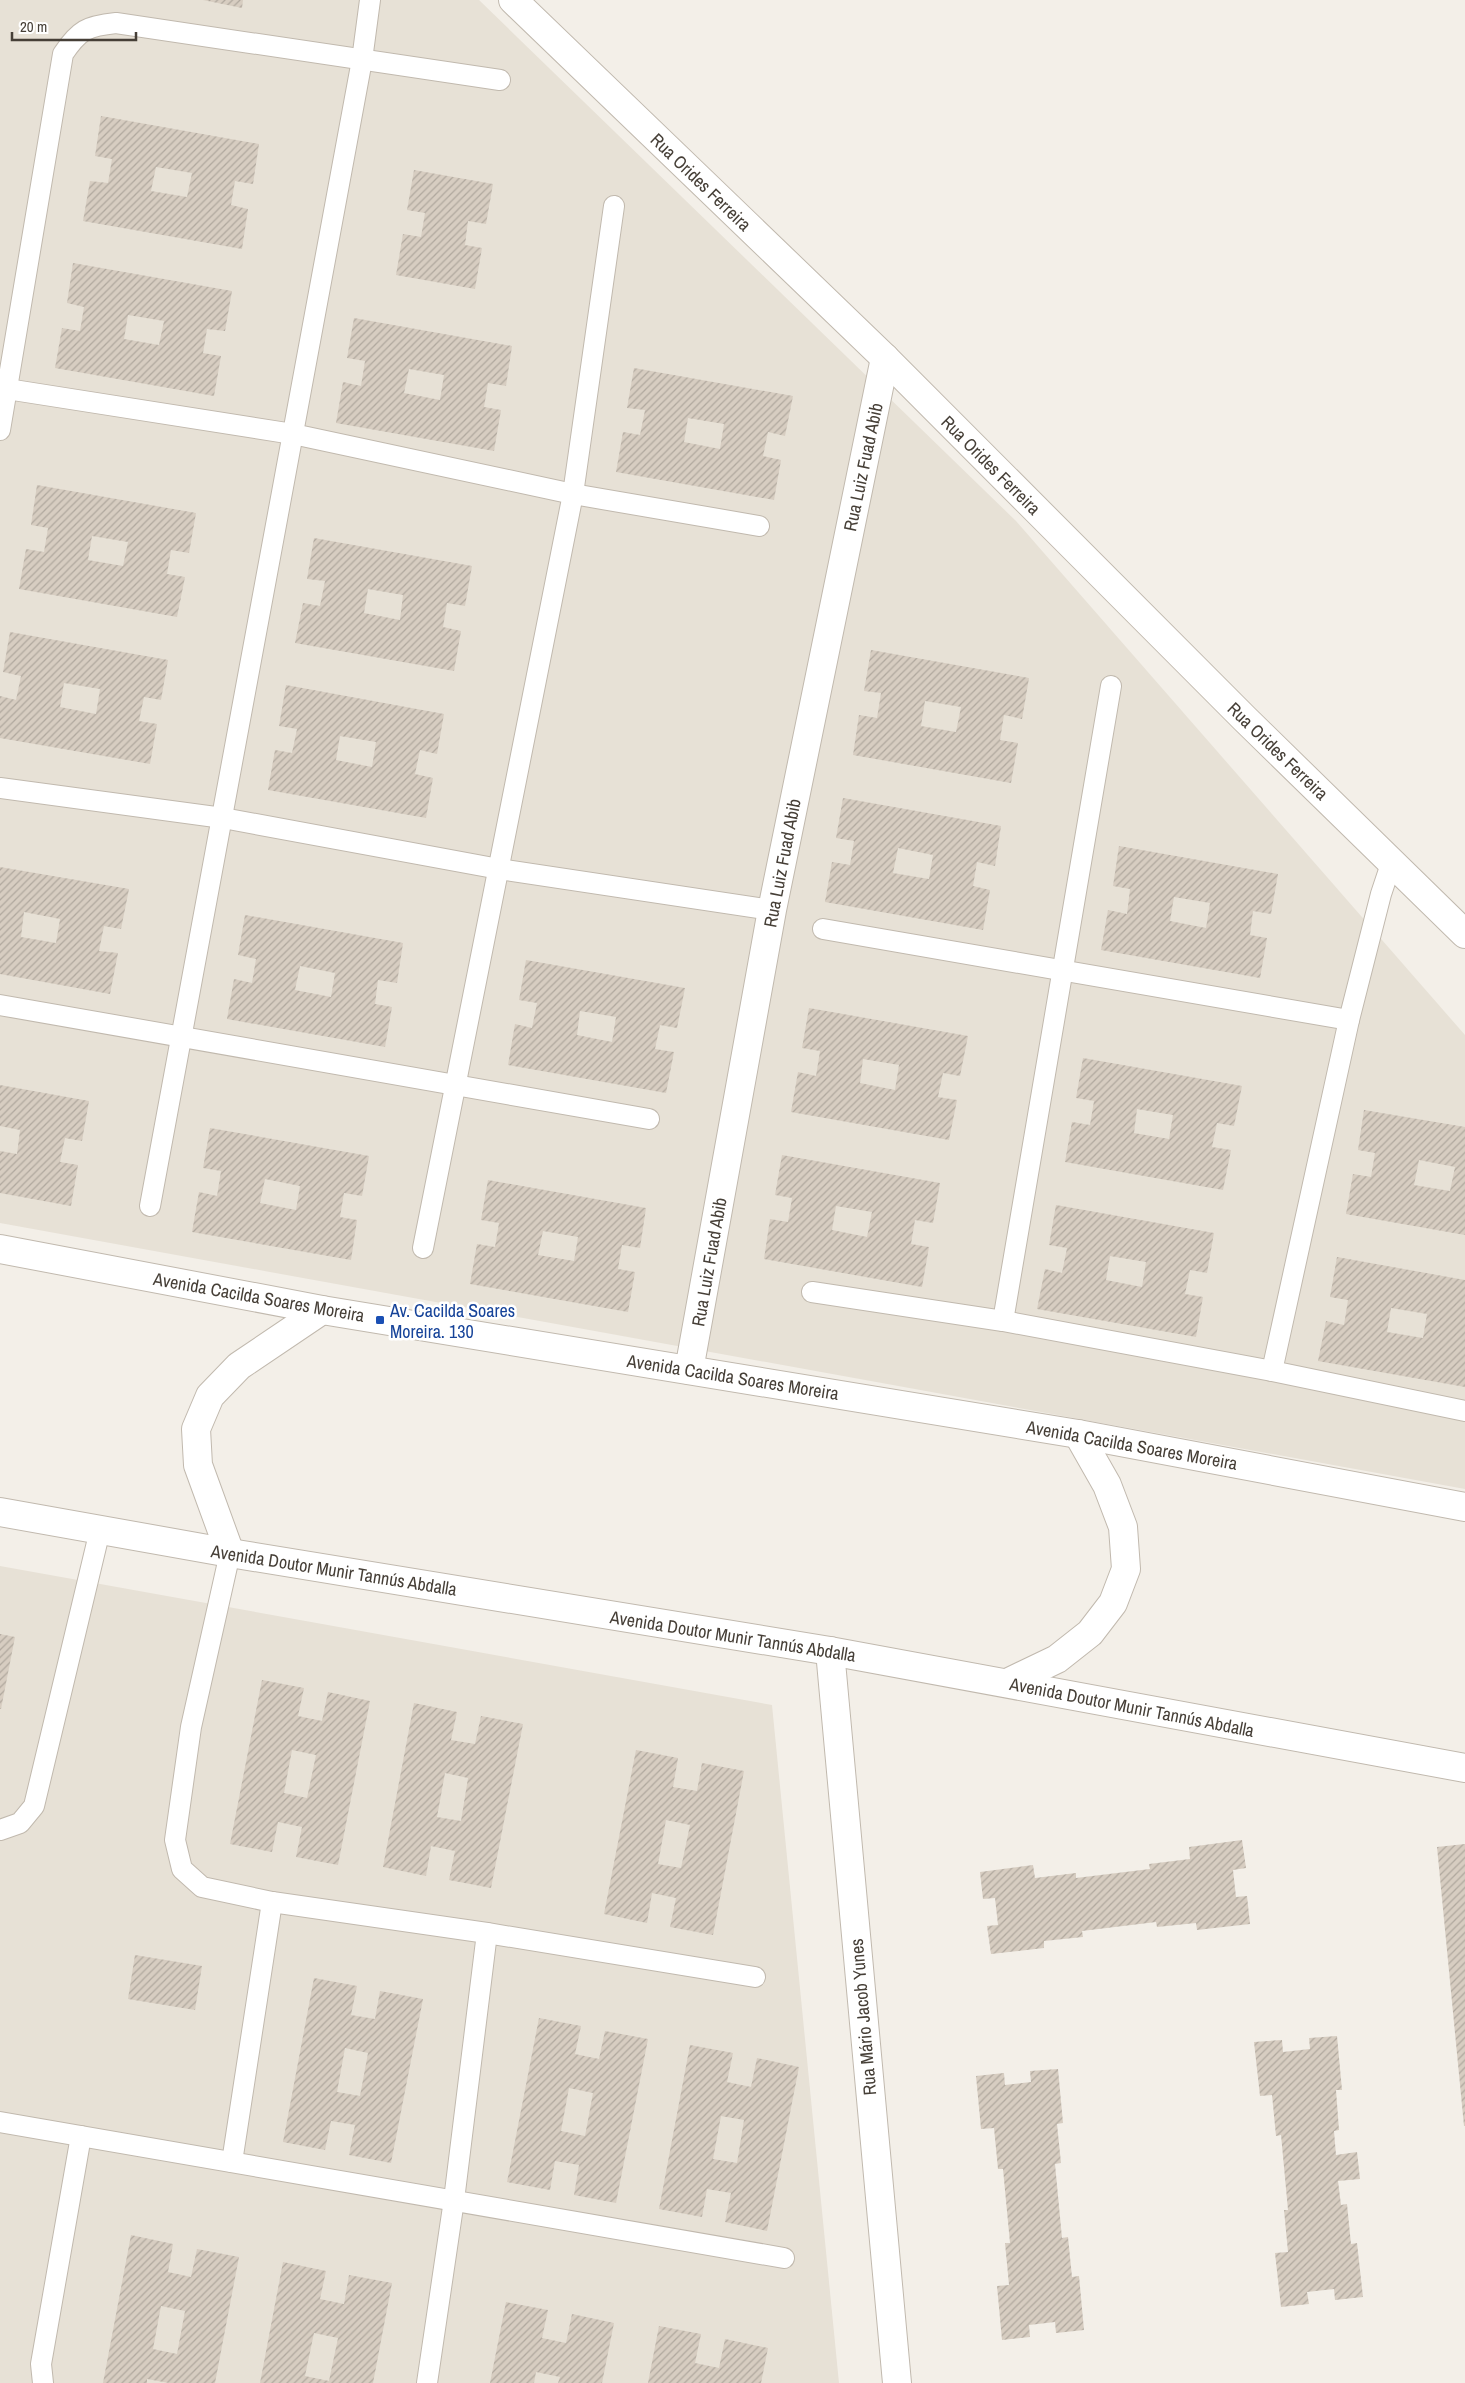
<svg xmlns="http://www.w3.org/2000/svg" width="1465" height="2383" viewBox="0 0 1465 2383" font-family="'Archivo Narrow',sans-serif">
  <style>
    .residential { fill: #e7e1d6 }
    .building { fill: url(#building-hatch); fill-rule: evenodd }
    .lines { fill: none; stroke-linecap: round; stroke-linejoin: round }
    .service-casing { stroke: #c1b9ae; stroke-width: 22 }
    .minor-casing { stroke: #c1b9ae; stroke-width: 30 }
    .tertiary-casing { stroke: #c1b9ae; stroke-width: 30 }
    .service { stroke: #fff; stroke-width: 20 }
    .minor { stroke: #fff; stroke-width: 28 }
    .tertiary { stroke: #fff; stroke-width: 28 }
    .transit-dot { fill: #1a4fb4; stroke: #fff; stroke-width: 2 }
    .labels { text-anchor: middle; dominant-baseline: central; stroke-width: 5; stroke-linejoin: round; paint-order: stroke }
    .street-label { font-size: 18px; fill: #463f37; stroke: #fff }
    .transit-label { font-size: 18px; fill: #164399; stroke: #fff; text-anchor: start }
  </style>
  <defs>
    <pattern id="building-hatch" width="6" height="6" patternUnits="userSpaceOnUse" patternTransform="scale(1.25)"><rect width="6" height="6" fill="#d7cdc1"/><path d="M-1 1l2-2M0 6l6-6M5 7l2-2" fill="none" stroke="#b0a89e"/></pattern>
  </defs>
  <rect width="100%" height="100%" fill="#f3efe8"/>
  <g class="residential">
    <polygon points="0,0 479,0 1016,521 1465,1035 1465,1489 0,1223"/>
    <polygon points="0,1566 772,1705 839,2383 0,2383"/>
  </g>
  <g class="building">
    <polygon points="203,0 243,0 242,8"/>
    <path d="M101 116 259 144 253 184 235 181 231 205 248 209 242 249 83 221 90 181 108 183 112 159 95 156ZM156 167 192 173 187 197 151 191Z"/>
    <polygon points="414,170 493,184 486,224 468,221 465,245 482,248 475,289 396,275 403,234 421,237 425,213 407,210"/>
    <path d="M73 263 232 291 225 331 207 329 203 353 221 356 214 396 55 368 62 328 80 331 84 307 67 303ZM128 315 164 321 159 345 124 339Z"/>
    <path d="M354 318 512 346 506 386 488 383 484 407 501 410 494 451 336 423 343 382 361 386 365 361 347 358ZM409 369 444 375 440 400 404 393Z"/>
    <path d="M634 368 793 396 785 436 768 432 763 456 781 460 774 500 616 472 623 432 640 435 645 410 627 408ZM688 418 724 424 720 449 684 442Z"/>
    <path d="M37 485 196 513 189 553 171 550 167 574 185 577 177 617 19 589 26 549 44 552 48 528 31 525ZM92 536 128 542 123 566 88 560Z"/>
    <path d="M314 538 472 566 465 606 447 603 443 627 461 631 454 671 295 643 303 603 320 606 325 581 307 579ZM368 589 403 595 400 620 364 613Z"/>
    <path d="M10 632 168 660 161 700 144 697 139 721 157 724 150 764 0 738V696L16 700 21 676 3 672ZM64 683 100 689 96 714 60 707Z"/>
    <path d="M871 650 1029 678 1022 719 1004 715 1000 740 1018 743 1011 783 853 755 859 715 877 718 881 693 864 691ZM925 701 961 707 956 732 921 726Z"/>
    <path d="M286 685 444 714 437 754 420 750 415 774 433 778 426 818 268 790 275 750 292 753 297 729 279 726ZM340 736 376 742 372 767 336 760Z"/>
    <path d="M843 798 1001 826 995 866 977 862 973 886 990 890 983 930 825 902 832 862 850 865 854 841 836 838ZM898 848 933 855 929 879 893 873Z"/>
    <path d="M1119 846 1278 874 1271 914 1253 911 1250 935 1267 938 1260 978 1101 950 1108 910 1127 914 1130 889 1113 886ZM1174 897 1210 903 1206 928 1170 921Z"/>
    <path d="M0 867 129 889 121 929 104 926 99 951 118 953 110 994 0 974ZM24 912 60 919 56 943 21 937Z"/>
    <path d="M245 915 403 943 397 983 378 980 375 1004 392 1007 385 1047 227 1019 234 979 252 983 256 959 238 955ZM300 966 335 973 331 997 295 990Z"/>
    <path d="M526 960 685 988 677 1028 660 1025 655 1049 674 1052 666 1093 508 1065 515 1024 532 1028 537 1003 519 1000ZM580 1011 616 1017 612 1042 577 1035Z"/>
    <path d="M809 1008 968 1036 960 1076 943 1073 938 1097 957 1100 949 1140 791 1112 798 1072 816 1076 820 1051 802 1048ZM863 1059 899 1065 895 1090 860 1083Z"/>
    <path d="M1083 1058 1242 1086 1234 1126 1217 1123 1212 1147 1231 1150 1223 1190 1065 1162 1072 1122 1090 1125 1094 1101 1076 1098ZM1137 1109 1173 1115 1169 1139 1134 1133Z"/>
    <polygon points="0,1085 89,1101 82,1141 65,1138 60,1162 78,1165 71,1206 0,1193 0,1151 17,1154 20,1130 0,1126"/>
    <path d="M1364 1110 1465 1127V1235L1346 1214 1353 1174 1371 1177 1375 1153 1358 1150ZM1419 1160 1455 1167 1450 1191 1414 1185Z"/>
    <path d="M210 1128 369 1156 362 1196 344 1193 340 1217 357 1220 351 1260 192 1232 199 1192 217 1196 221 1171 203 1168ZM265 1179 300 1186 296 1210 260 1203Z"/>
    <path d="M782 1155 940 1183 933 1223 915 1220 911 1244 929 1247 922 1287 764 1259 770 1219 788 1222 792 1198 775 1195ZM836 1206 872 1212 867 1237 832 1230Z"/>
    <path d="M488 1180 646 1208 640 1248 622 1245 618 1269 635 1272 628 1312 470 1284 477 1244 495 1247 499 1223 481 1220ZM543 1231 578 1237 574 1261 538 1255Z"/>
    <path d="M1056 1205 1214 1233 1207 1273 1190 1270 1185 1294 1203 1297 1196 1337 1037 1309 1045 1269 1062 1273 1067 1248 1049 1245ZM1110 1256 1146 1262 1142 1287 1106 1280Z"/>
    <path d="M1337 1257 1465 1280V1387L1318 1361 1326 1321 1344 1325 1348 1300 1330 1297ZM1391 1308 1427 1314 1423 1338 1387 1332Z"/>
    <polygon points="0,1634 15,1637 1,1709 0,1709"/>
    <path d="M262 1680 304 1688 298 1716 322 1721 328 1692 370 1701 338 1865 296 1857 302 1827 278 1822 272 1852 230 1844ZM292 1750 316 1755 307 1798 284 1793Z"/>
    <path d="M414 1703 457 1712 451 1740 475 1744 481 1716 523 1724 491 1888 449 1880 455 1851 431 1846 426 1876 383 1867ZM445 1773 468 1778 461 1821 437 1817Z"/>
    <path d="M636 1750 678 1758 673 1787 697 1791 702 1763 744 1771 713 1935 670 1927 676 1898 652 1893 647 1923 604 1914ZM666 1820 690 1825 681 1868 658 1864Z"/>
    <polygon points="1242,1840 1246,1868 1233,1870 1236,1897 1247,1896 1250,1924 1197,1930 1196,1923 1157,1927 1156,1922 1082,1931 1083,1937 1044,1941 1044,1948 991,1954 987,1926 998,1925 995,1898 983,1899 980,1872 1033,1865 1035,1878 1076,1873 1076,1878 1150,1869 1149,1864 1190,1859 1189,1847"/>
    <polygon points="1465,1844 1465,2126 1464,2126 1437,1847"/>
    <polygon points="135,1955 202,1966 195,2010 128,1999"/>
    <path d="M314 1978 357 1986 351 2015 375 2019 380 1991 423 1999 391 2163 349 2155 355 2125 331 2121 325 2150 283 2142ZM345 2048 368 2053 360 2096 337 2092Z"/>
    <path d="M539 2018 581 2026 575 2054 599 2059 605 2031 648 2039 616 2203 574 2195 579 2165 555 2161 550 2190 507 2182ZM569 2088 593 2093 585 2136 561 2131Z"/>
    <polygon points="1337,2036 1342,2090 1336,2090 1339,2130 1334,2131 1336,2155 1357,2152 1360,2179 1338,2181 1341,2205 1347,2204 1351,2244 1357,2243 1363,2297 1335,2300 1334,2289 1307,2292 1309,2304 1281,2307 1275,2253 1288,2252 1284,2210 1288,2210 1281,2135 1276,2136 1272,2095 1260,2096 1254,2042 1282,2040 1283,2052 1310,2049 1309,2038"/>
    <path d="M690 2045 733 2053 727 2082 751 2087 757 2058 799 2067 767 2231 725 2222 731 2193 707 2189 702 2217 659 2209ZM721 2116 744 2120 737 2163 713 2159Z"/>
    <polygon points="1058,2069 1063,2123 1057,2124 1061,2163 1055,2164 1062,2238 1068,2237 1072,2277 1079,2276 1084,2330 1056,2333 1055,2322 1029,2325 1030,2337 1002,2340 997,2286 1009,2285 1005,2243 1010,2243 1003,2169 998,2169 994,2128 981,2129 976,2076 1004,2073 1005,2085 1031,2082 1030,2071"/>
    <path d="M131 2235 173 2244 168 2272 191 2277 197 2249 239 2257 215 2383H169L147 2379V2383H103ZM161 2306 185 2311 177 2354 153 2349Z"/>
    <path d="M283 2262 326 2271 320 2299 344 2304 349 2275 392 2283 373 2383H260ZM314 2333 338 2338 329 2381 305 2376Z"/>
    <polygon points="506,2302 548,2310 542,2338 566,2343 572,2314 614,2323 602,2383 558,2383 560,2377 536,2372 534,2383 490,2383"/>
    <polygon points="659,2326 701,2334 695,2363 719,2368 725,2339 768,2348 761,2383 648,2383"/>
  </g>
  <g class="lines">
    <g class="service-casing">
      <g id="service">
        <polyline points="7,389 293,434 573,494 759,526"/>
        <path d="M0 430 63 54C79 30 87 26 116 23L500 80"/>
        <polyline points="0,788 223,818 499,869 772,910"/>
        <polyline points="823,929 1349,1020"/>
        <polyline points="0,1005 649,1119"/>
        <polyline points="150,1206 362,60 370,0"/>
        <polyline points="423,1248 573,494 614,206"/>
        <polyline points="812,1292 1003,1321 1272,1371 1465,1411"/>
        <polyline points="1003,1321 1111,686"/>
        <polyline points="1272,1371 1349,1020 1381,894 1392,861"/>
        <polyline points="230,1553 191,1727 175,1840 182,1869 202,1887 272,1902 487,1933 755,1977"/>
        <polyline points="0,1830 20,1823 34,1806 100,1530"/>
        <polyline points="0,2122 784,2258"/>
        <polyline points="232,2162 272,1902"/>
        <polyline points="43,2383 41,2364 81,2136"/>
        <polyline points="427,2383 454,2200 487,1933"/>
      </g>
    </g>
    <g class="minor-casing">
      <g id="minor">
        <polyline points="689,1370 772,910 885,358"/>
        <polyline points="830,1651 897,2383"/>
      </g>
    </g>
    <g class="tertiary-casing">
      <g id="tertiary">
        <polyline points="513,0 885,358 1245,719 1465,934"/>
        <polyline points="0,1249 322,1310 1078,1434 1465,1507"/>
        <polyline points="0,1512 230,1553 830,1651 1465,1768"/>
        <polyline points="230,1553 198,1465 196,1429 210,1396 239,1366 322,1310"/>
        <polyline points="1007,1683 1057,1659 1090,1633 1113,1603 1126,1569 1123,1527 1107,1485 1078,1434"/>
      </g>
    </g>
    <use href="#service" class="service"/>
    <use href="#minor" class="minor"/>
    <use href="#tertiary" class="tertiary"/>
  </g>
  <rect class="transit-dot" x="375" y="1315" width="10" height="10" rx="2.5"/>
  <g class="labels">
    <g class="street-label">
      <text transform="translate(701 182) rotate(44)">Rua Orides Ferreira</text>
      <text transform="translate(991 465) rotate(45)">Rua Orides Ferreira</text>
      <text transform="translate(863 467) rotate(-78)">Rua Luiz Fuad Abib</text>
      <text transform="translate(1278 751) rotate(44)">Rua Orides Ferreira</text>
      <text transform="translate(782 863) rotate(-79)">Rua Luiz Fuad Abib</text>
      <text transform="translate(709 1262) rotate(-80)">Rua Luiz Fuad Abib</text>
      <text transform="translate(259 1297) rotate(10)">Avenida Cacilda Soares Moreira</text>
      <text transform="translate(733 1377) rotate(9)">Avenida Cacilda Soares Moreira</text>
      <text transform="translate(1132 1445) rotate(10)">Avenida Cacilda Soares Moreira</text>
      <text transform="translate(334 1570) rotate(9)">Avenida Doutor Munir Tannús Abdalla</text>
      <text transform="translate(733 1636) rotate(9)">Avenida Doutor Munir Tannús Abdalla</text>
      <text transform="translate(1132 1707) rotate(11)">Avenida Doutor Munir Tannús Abdalla</text>
      <text transform="translate(863 2017) rotate(-95)">Rua Mário Jacob Yunes</text>
    </g>
    <g class="transit-label">
      <text x="390" y="1310">Av. Cacilda Soares<tspan x="390" dy="21">Moreira. 130</tspan></text>
    </g>
  </g>
  <path d="M12 32v8h124v-8" fill="none" stroke="#463f37" stroke-width="2.5"/>
  <text x="20" y="32" font-size="15" fill="#463f37" stroke="#ffffff" stroke-width="4" paint-order="stroke">20 m</text>
</svg>
